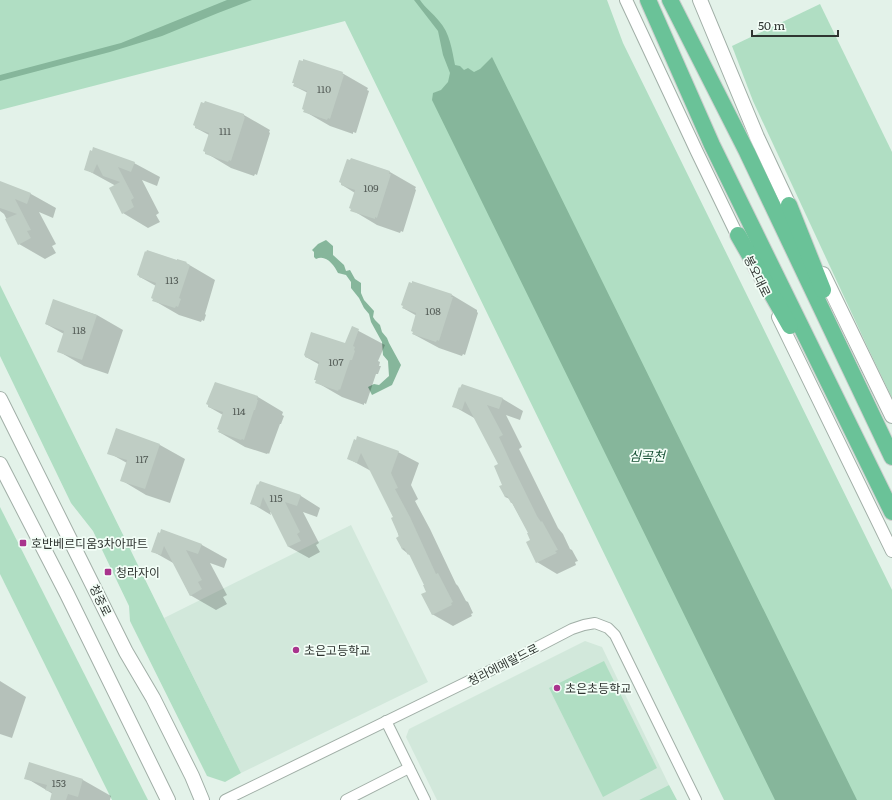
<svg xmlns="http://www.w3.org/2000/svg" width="892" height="800" viewBox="0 0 892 800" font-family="Literata,'Noto Sans KR',serif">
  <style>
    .built { fill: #d2e8db }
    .green { fill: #b0dec3 }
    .water { fill: #86b69b }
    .shadow { fill: #0003 }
    .building { fill: #bfcdc4 }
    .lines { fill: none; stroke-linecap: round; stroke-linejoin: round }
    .minor-casing { stroke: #a1afa7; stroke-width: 12 }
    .tertiary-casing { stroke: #a1afa7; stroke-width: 14 }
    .secondary-casing { stroke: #a1afa7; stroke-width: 16 }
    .trunk-casing { stroke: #cdcfce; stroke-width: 18 }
    .minor { stroke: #fff; stroke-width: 10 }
    .tertiary { stroke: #fff; stroke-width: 12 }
    .secondary { stroke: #fff; stroke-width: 14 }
    .trunk { stroke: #6ac298; stroke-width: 16 }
    .poi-dot { fill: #a9348d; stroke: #f3fef7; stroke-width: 1.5 }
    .labels { text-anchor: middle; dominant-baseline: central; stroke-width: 3.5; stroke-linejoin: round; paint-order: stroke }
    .number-label { font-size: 10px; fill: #535b56 }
    .street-label { font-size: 12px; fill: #2f3531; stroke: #f3fef7 }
    .poi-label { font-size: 12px; fill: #2f3531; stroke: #f3fef7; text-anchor: start }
    .water-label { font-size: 13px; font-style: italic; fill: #185136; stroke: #f3fef7 }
  </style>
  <rect width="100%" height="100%" fill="#e3f2e9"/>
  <g class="built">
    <polygon points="351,525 428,682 241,773 164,618"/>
    <polygon points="585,641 602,647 669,785 639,800 437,800 406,737 409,729"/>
  </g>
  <g class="green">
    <polygon points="0,0 607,0 623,43 892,590 892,800 724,800 345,21 0,110"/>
    <polygon points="820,4 892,152 892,398 867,346 753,101 732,46"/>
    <polygon points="0,285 164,618 241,773 225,782 207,776 130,621 129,606 93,531 71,503 0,356"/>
    <polygon points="0,507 148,800 112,800 0,574"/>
    <polygon points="604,661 657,768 603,797 549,688"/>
    <polygon points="669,785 677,800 639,800"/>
  </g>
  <g class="water">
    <polygon points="227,0 252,0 218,13 162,36 110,52 0,81 0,75 121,43"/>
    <path d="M414 0H420C425 8 433 13 439 21 450 33 452 50 455 65L460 66 464 70 468 68 474 72 480 69 492 57 857 800H775L432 100 433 93 441 90 448 82 450 73 443 55 438 31Z"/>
    <path d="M326 240 333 246V255L344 265 346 271 350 270 355 279 361 283V293L364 300 374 311 373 317 375 320 380 325 382 332 387 338 389 343 401 365 392 385 372 395 368 387 374 384 379 385 389 376 388 361 383 355 382 342 371 322 369 314 364 308 359 298 351 288V282L346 275 338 273C334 265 326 254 316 259L314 257V252L312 250 318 244Z"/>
  </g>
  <g class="shadow">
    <polygon points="342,73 368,88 367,90 369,91 356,133 353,132 353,134 330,126 304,111 308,93 294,86"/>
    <polygon points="244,115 270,130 269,132 270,133 257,175 255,174 254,176 231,168 206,153 209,135 196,128"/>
    <polygon points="91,152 134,163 160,177 157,186 142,180 159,213 156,215 160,222 148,228 123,213 116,186 85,169"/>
    <polygon points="351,159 390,172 416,187 415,189 416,190 403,232 401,231 400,233 377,225 352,210 355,193 342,185"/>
    <polygon points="0,183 31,194 56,208 53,218 39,212 56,244 52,246 56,253 45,259 19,244 4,214 0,211"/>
    <polygon points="178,260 186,263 215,280 205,314 206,315 204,321 202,320 201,322 179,315 153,300 156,286 140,277 177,262"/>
    <polygon points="452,295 477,310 477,312 478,313 465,355 463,354 462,356 439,348 413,334 417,316 403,308"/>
    <polygon points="54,301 97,315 123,330 108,374 84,366 58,351 64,334 46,324"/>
    <polygon points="353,328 385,345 378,361 380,362 379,366 381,366 378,374 376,374 366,404 364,403 364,405 342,397 316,382 320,365 306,357 346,344"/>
    <polygon points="215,383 258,397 283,412 282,415 284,416 281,424 280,424 269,454 268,453 267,454 245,447 219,432 223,415 209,407"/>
    <polygon points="462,385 503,399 523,411 520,420 506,415 522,447 519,449 523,457 558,528 563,534 570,549 572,550 578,561 575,562 576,565 557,574 537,562 529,533 510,499 505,497 499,464 476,419 453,406"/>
    <polygon points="355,441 398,452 419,463 411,485 418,499 415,501 430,529 456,584 458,586 466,601 468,602 473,613 471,614 472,616 453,626 432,614 425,585 411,556 402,549 394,517 371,471 349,459"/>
    <polygon points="160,445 185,459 170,503 146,495 121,480 127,463 109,453"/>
    <polygon points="260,482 301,496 320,508 317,517 303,512 319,543 316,545 320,552 309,558 289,547 272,513 270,512 271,515 251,503"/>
    <polygon points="162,530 202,545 227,559 224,568 210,563 227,595 223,597 227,604 216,610 190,595 175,564 152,551"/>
    <polygon points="0,681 26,697 12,738 0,734"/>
    <polygon points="26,778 83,780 111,796 110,800 51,800 53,794"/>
  </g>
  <g class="building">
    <polygon points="303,59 343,72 342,74 344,75 330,119 328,118 327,120 303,112 304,110 302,109 307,91 293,86 294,83 292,83 299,60 303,61"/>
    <polygon points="205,101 244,114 244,117 245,117 231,161 229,160 228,162 205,154 205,152 203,151 209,133 195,128 195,126 193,125 201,102 204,103"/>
    <polygon points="93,147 135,162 131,172 118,167 134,198 131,200 134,207 122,214 109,188 120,182 103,176 97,164 93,173 84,170 90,150 92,151"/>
    <polygon points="351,158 390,171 389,174 391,174 377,218 375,217 375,219 350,211 351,209 349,208 355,190 341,185 341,183 339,182 347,159 350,160"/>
    <polygon points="0,181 31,193 27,204 15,199 31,230 27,231 31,238 18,245 5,219 17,214 0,208"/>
    <polygon points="147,250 177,260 177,259 187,262 186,263 190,265 179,298 181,299 178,307 176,306 175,308 152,301 153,299 151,298 156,283 139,277 139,276 137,275 145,251 146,252"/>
    <polygon points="412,281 452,294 451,297 453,297 439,341 437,340 436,342 412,334 413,332 411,331 416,313 402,308 403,306 401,305 409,282 412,283"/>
    <polygon points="53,299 97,315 82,360 57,352 64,331 45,324"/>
    <polygon points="352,326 359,329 353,346 355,347 354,350 355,351 352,360 350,360 340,390 339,389 338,391 315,383 316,380 314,380 319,362 305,357 305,356 304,355 311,332 345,343"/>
    <polygon points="215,382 258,396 257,400 258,400 255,410 254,410 244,440 242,439 241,440 218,432 219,430 217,429 223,412 208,407 208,405 206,404"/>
    <polygon points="462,384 503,398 499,409 487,405 503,435 499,437 512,465 537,516 541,522 542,521 558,550 555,551 557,553 536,563 526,542 530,540 527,533 528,533 512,503 511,503 507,496 505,497 499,486 502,485 494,466 498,464 465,401 462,410 452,407 459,387 460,388"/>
    <polygon points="116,428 160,444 145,489 120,481 127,460 107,454"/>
    <polygon points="357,436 399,451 391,473 398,488 395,489 410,517 436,574 438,573 453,602 451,603 452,605 432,615 421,594 426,592 423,585 424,585 409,554 408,555 404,548 402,549 396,538 399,536 391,518 393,517 361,453 357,463 347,459 354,439 356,440"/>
    <polygon points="260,481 301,495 297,506 285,502 300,532 297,534 301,541 288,547 263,497 260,507 250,504 257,484 258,485"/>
    <polygon points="161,529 202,544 198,554 186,550 202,580 198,582 202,589 190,596 164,546 161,555 151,552 158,532 160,533"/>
    <polygon points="29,762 83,779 78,797 68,794 66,800 50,800 52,792 45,790 47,785 24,779"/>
  </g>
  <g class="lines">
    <g class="minor-casing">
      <g id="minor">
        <polyline points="386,721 425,800"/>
        <polyline points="225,800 520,656 572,629 584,625 595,623 608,628 615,635 696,800"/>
        <polyline points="346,800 409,768"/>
      </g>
    </g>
    <g class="tertiary-casing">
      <g id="tertiary">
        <polyline points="626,0 697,152 741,243"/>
        <polyline points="778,317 892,551"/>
      </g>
    </g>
    <g class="secondary-casing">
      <g id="secondary">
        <polyline points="700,0 757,137 793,214"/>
        <polyline points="823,274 892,416"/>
        <polyline points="0,399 126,652 153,698 192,776 202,800"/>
        <polyline points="0,464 67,594 168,800"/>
      </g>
    </g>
    <g class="trunk-casing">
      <g id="trunk">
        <polyline points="648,0 712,145 892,512"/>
        <polyline points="670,0 747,152 892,457"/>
        <polyline points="789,205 823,290"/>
        <polyline points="738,235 790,326"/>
      </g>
    </g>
    <use href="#minor" class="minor"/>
    <use href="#tertiary" class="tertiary"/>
    <use href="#secondary" class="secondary"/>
    <use href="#trunk" class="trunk"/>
  </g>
  <g class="poi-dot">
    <rect x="19" y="539" width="8" height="8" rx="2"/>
    <rect x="104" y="568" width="8" height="8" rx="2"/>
    <circle cx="296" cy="650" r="4"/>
    <circle cx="557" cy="688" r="4"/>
  </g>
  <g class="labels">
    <g class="number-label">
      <text x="324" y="88">110</text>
      <text x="225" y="130">111</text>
      <text x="371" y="187">109</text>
      <text x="172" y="279">113</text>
      <text x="433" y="310">108</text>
      <text x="79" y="329">118</text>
      <text x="336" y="361">107</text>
      <text x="239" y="410">114</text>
      <text x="142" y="458">117</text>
      <text x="276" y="497">115</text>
      <text x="59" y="782">153</text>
    </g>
    <g class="street-label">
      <text transform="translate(758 276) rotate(64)">봉오대로</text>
      <text transform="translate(101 600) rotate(64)">청중로</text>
      <text transform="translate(503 664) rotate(-27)">청라에메랄드로</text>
    </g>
    <g class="poi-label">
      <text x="31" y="543">호반베르디움3차아파트</text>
      <text x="116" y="572">청라자이</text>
      <text x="304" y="650">초은고등학교</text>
      <text x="565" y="688">초은초등학교</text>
    </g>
    <g class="water-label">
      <text x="647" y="455">심곡천</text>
    </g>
  </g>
  <path d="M752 30v6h86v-6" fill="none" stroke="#2f3531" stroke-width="2"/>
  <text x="758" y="30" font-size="12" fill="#2f3531" stroke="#f3fef7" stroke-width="3" paint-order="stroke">50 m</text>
</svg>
